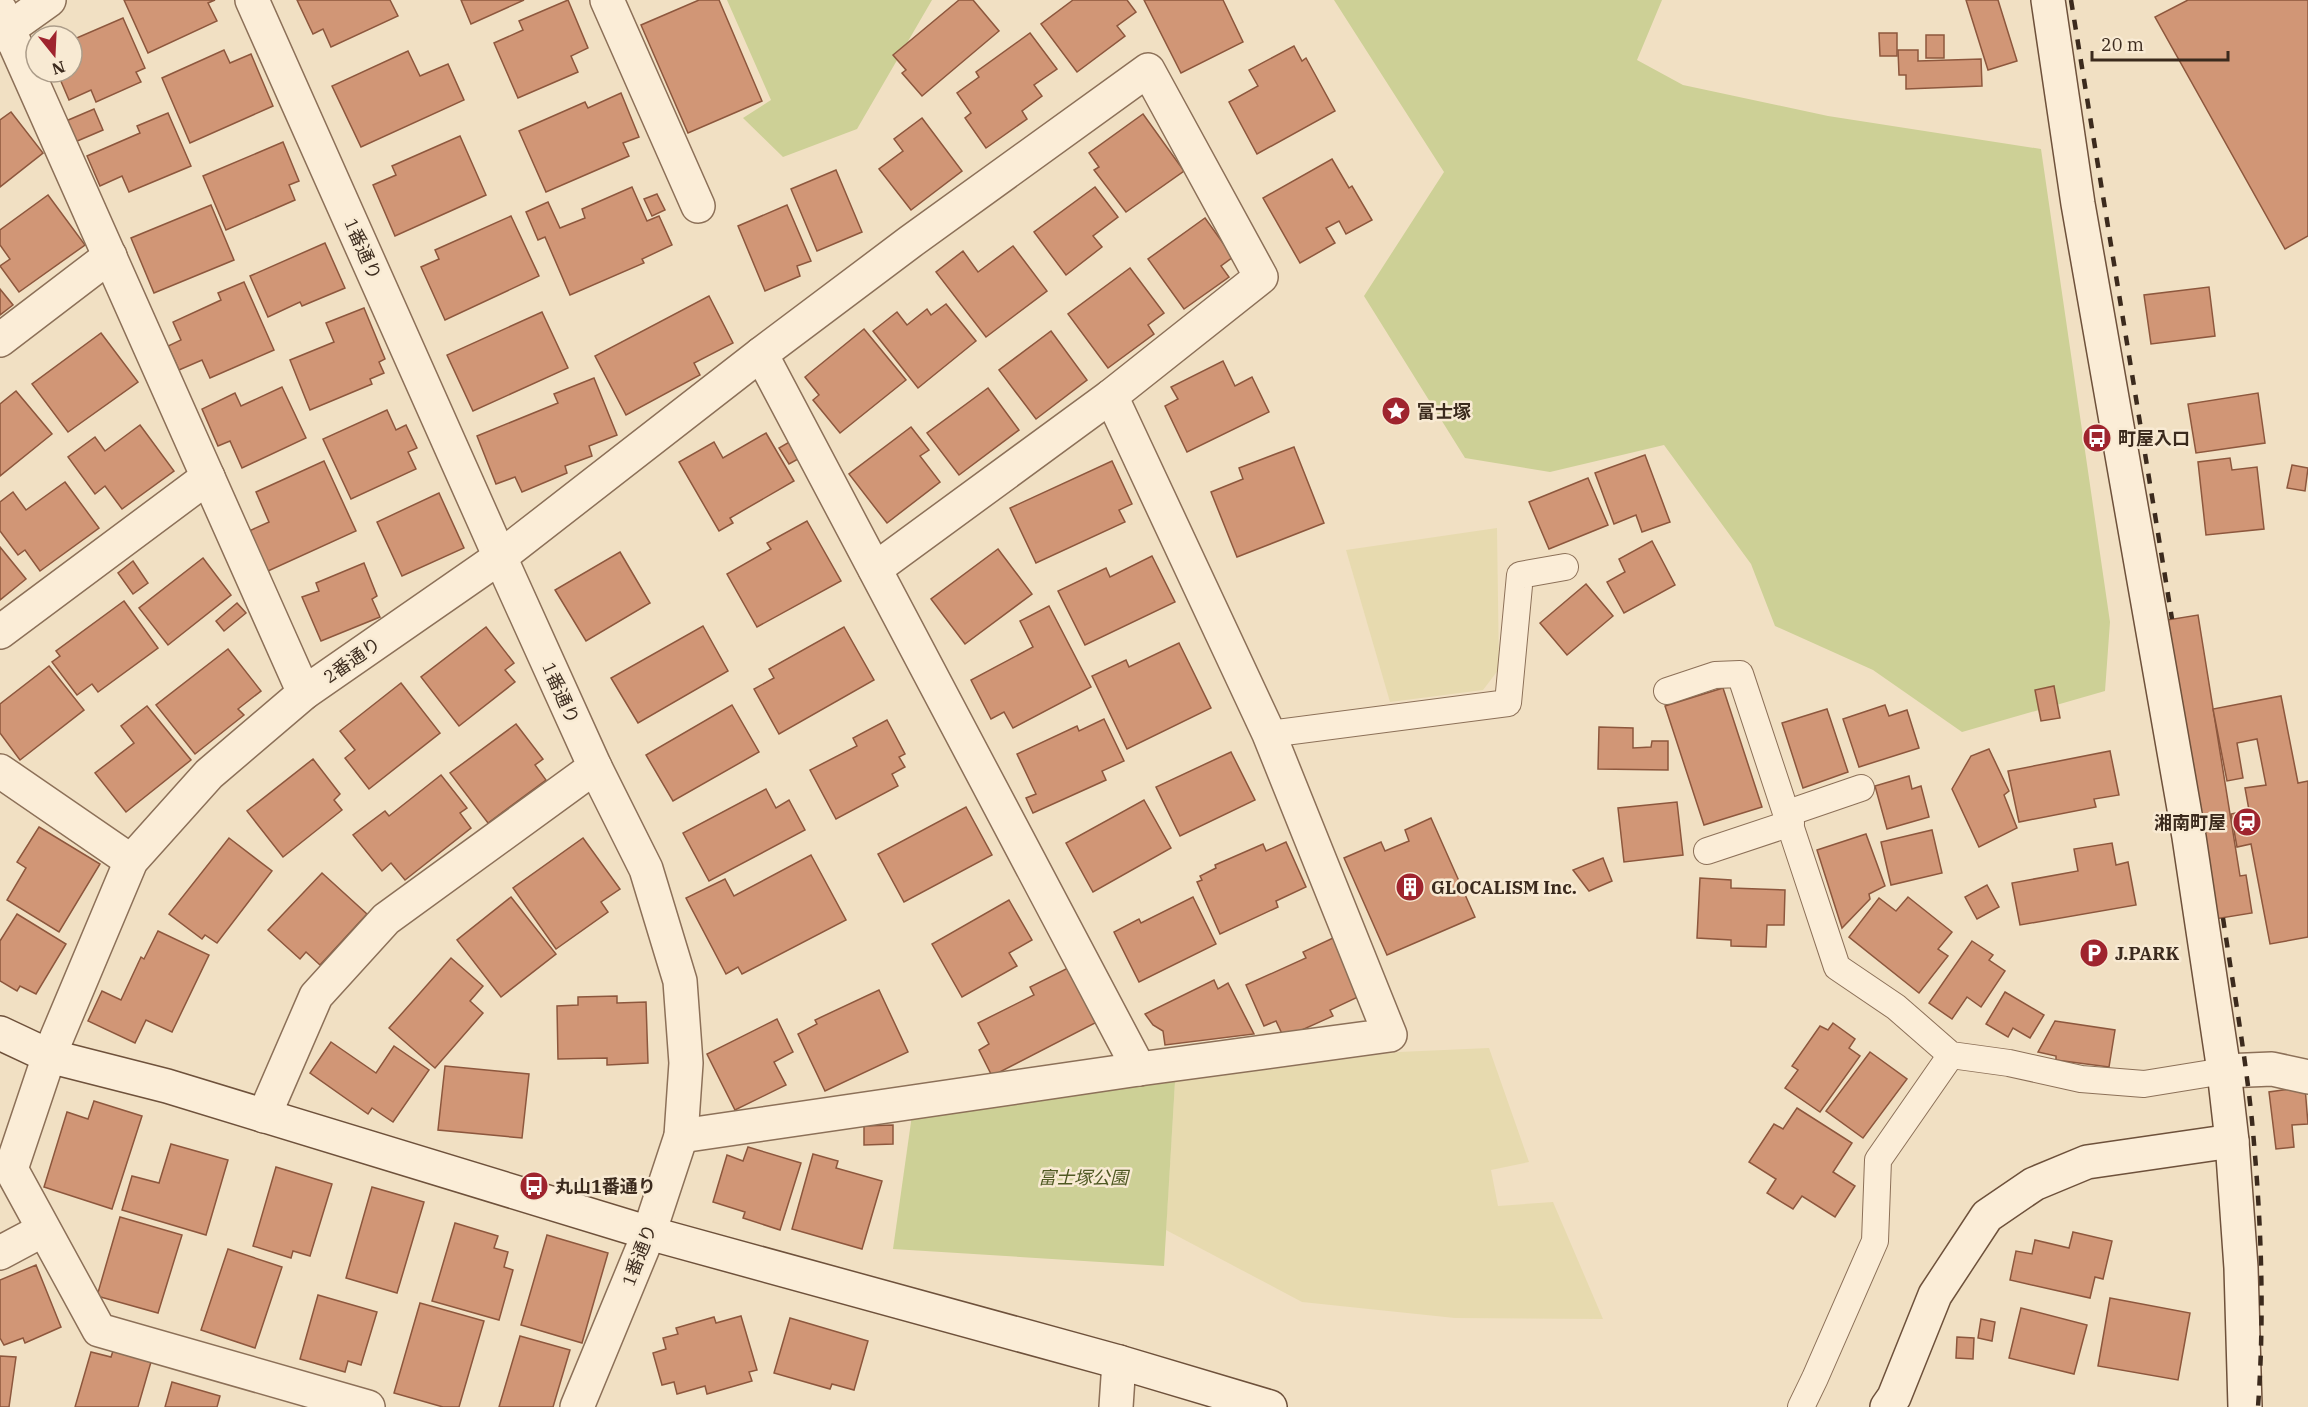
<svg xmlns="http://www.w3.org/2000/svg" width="2308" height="1407" viewBox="0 0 2308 1407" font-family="'IBM Plex Serif','Noto Sans JP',serif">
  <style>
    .farmland { fill: #e7daaf }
    .green { fill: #cdd096 }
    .building { fill: #d19676; stroke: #8d573d; stroke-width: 1.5 }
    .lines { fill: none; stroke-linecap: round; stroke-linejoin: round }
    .lane-casing { stroke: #8c7058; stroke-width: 28 }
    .street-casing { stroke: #8c7058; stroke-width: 36 }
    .secondary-casing { stroke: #6e513b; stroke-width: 36 }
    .lane { stroke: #fbedd7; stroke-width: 26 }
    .street { stroke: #fbedd7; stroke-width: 33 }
    .secondary { stroke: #fbedd7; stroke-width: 33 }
    .rail { stroke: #3b2a1d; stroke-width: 4.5; stroke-dasharray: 10 10; stroke-linecap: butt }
    .labels { text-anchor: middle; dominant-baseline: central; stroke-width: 5; stroke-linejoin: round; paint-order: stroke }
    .street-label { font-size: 18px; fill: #3b2a1d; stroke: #f8ead3 }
    .poi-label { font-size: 18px; font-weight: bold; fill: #3b2a1d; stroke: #f8ead3; text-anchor: start }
    .park-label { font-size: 18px; font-style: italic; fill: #4f5923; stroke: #f8ead3 }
  </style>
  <rect width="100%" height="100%" fill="#f1e0c3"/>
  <g class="farmland">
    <polygon points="1497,528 1499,669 1483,690 1390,702 1346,550"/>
    <polygon points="1489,1048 1529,1162 1491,1170 1498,1206 1553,1202 1603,1319 1455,1318 1302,1302 1166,1230 1175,1082 1399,1052"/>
  </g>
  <g class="green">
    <polygon points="727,0 932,0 857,129 783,157 743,118 771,100"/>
    <polygon points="1334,0 1662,0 1637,60 1683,85 1828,116 2041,149 2110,622 2105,691 1962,732 1873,670 1775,626 1751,564 1664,445 1550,472 1465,458 1364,296 1444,172"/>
    <polygon points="1175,1082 1164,1266 893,1249 912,1115"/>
  </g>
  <g class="building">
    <polygon points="124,0 215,0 208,3 217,21 148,53"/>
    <polygon points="297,0 390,0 398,16 331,47 323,29 313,34"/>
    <polygon points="461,0 524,0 471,24"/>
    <polygon points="568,0 588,48 571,56 578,72 518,98 494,43 523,30 519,21"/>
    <polygon points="699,0 719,0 762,101 688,133 641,25"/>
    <polygon points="959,0 973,0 999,31 922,96 902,73 906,70 893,55"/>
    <polygon points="1073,0 1127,0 1136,12 1117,26 1125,36 1077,72 1041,24"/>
    <polygon points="1144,0 1223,0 1243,42 1181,73"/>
    <polygon points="1966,0 1998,0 2017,61 1988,70"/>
    <polygon points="2188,0 2308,0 2308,236 2285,249 2155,17"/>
    <polygon points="123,18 145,68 136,72 141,82 96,102 91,90 69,100 57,72 72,72 72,40"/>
    <polygon points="1030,33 1057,69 1034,85 1042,96 1022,111 1027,119 986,148 965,118 971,113 957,93 979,77 976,72"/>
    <polygon points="1879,33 1897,33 1897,56 1880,56"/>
    <rect x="1926" y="35" width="18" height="23"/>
    <polygon points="1294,46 1302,61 1306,58 1335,111 1257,154 1229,102 1258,86 1249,70"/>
    <polygon points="224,50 230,63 251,54 273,106 190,143 162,78"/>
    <polygon points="1898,50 1918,50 1918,61 1981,59 1982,86 1906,89 1906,75 1899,75"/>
    <polygon points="408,51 420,76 448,64 464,100 361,147 332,86"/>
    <polygon points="621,93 639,137 623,143 629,156 546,192 519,131 585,102 588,108"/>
    <polygon points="94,109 103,130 75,142 66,121"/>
    <polygon points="11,112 43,153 0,187 0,120"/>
    <polygon points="168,113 191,166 129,192 122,176 100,186 87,156 140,133 137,126"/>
    <polygon points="1143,114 1184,171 1126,212 1094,170 1099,167 1089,153"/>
    <polygon points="922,118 962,171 911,210 879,169 903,151 894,139"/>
    <polygon points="460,136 486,195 395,236 373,185 396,175 392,166"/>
    <polygon points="283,142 299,181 289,185 295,200 226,230 203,176"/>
    <polygon points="1332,159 1349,188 1352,186 1372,220 1346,234 1339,221 1326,228 1335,243 1300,263 1263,198"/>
    <polygon points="836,170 862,232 817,251 791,189"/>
    <polygon points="632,187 647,221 659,216 672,245 642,259 644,263 570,295 545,237 538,240 526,212 548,202 560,228 585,218 582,209"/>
    <polygon points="1095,187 1118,217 1093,236 1102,247 1066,275 1034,232"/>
    <polygon points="657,194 665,210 652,216 644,199"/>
    <polygon points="48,195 85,245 19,292 0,266 10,259 0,245 0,230"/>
    <polygon points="211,205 234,260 154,293 131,238"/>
    <polygon points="787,205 811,261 797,266 800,276 765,291 738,226"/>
    <polygon points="511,216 539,276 445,320 421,267 439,259 435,250"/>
    <polygon points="1205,218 1233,257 1221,266 1229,277 1184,309 1148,259"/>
    <polygon points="325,243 345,288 302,306 300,302 268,317 250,276"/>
    <polygon points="1013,246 1047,291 986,337 936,272 963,251 978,272"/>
    <polygon points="1130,268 1164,313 1148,325 1154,334 1108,368 1068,314"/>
    <polygon points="244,282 274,350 210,378 202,360 179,370 168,346 181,340 173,322 221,300 218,293"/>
    <polygon points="2209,287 2215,336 2151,344 2144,295"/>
    <polygon points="0,289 13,305 0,315"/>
    <polygon points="709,296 733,343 694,363 700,375 626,415 595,356"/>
    <polygon points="946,304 976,341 918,388 873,331 897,312 907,325 927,309 931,315"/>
    <polygon points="364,308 385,359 379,362 384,373 370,379 372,384 310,410 290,360 334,342 326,323"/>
    <polygon points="542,312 568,368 473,411 447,355"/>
    <polygon points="864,329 906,380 840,433 813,400 819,395 805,377"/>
    <polygon points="1051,331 1087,380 1036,419 999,370"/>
    <polygon points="101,333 138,382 68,432 32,384"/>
    <polygon points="1223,361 1235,386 1252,377 1269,412 1187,452 1165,406 1178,399 1171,387"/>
    <polygon points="594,378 617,435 589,446 592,456 565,466 567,473 522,492 515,477 496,484 477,436 558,403 554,394"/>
    <polygon points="282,387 306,438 242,468 230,441 218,446 202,409 235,393 241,406"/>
    <polygon points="988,388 1019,430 959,475 927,433"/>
    <polygon points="16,391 52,434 0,476 0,404"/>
    <polygon points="2258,393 2265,443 2196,453 2188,404"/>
    <polygon points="387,410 396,430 406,425 417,448 408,452 416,469 351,499 323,439"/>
    <polygon points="140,425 174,471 122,509 105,486 95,494 68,457 95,437 105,451"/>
    <polygon points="911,427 929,450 920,456 940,482 887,523 849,474"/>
    <polygon points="766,433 794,481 730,518 733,523 719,531 679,462 714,442 723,458"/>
    <polygon points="791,441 800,458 789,464 779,448"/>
    <polygon points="1294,447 1324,523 1237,557 1211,492 1243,479 1239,468"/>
    <polygon points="1645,455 1670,522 1642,532 1636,515 1614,524 1595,473"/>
    <polygon points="2230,458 2232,470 2257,467 2264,529 2206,535 2198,462"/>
    <polygon points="324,461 356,531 268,571 249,531 269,522 256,492"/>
    <polygon points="1112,461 1132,504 1119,510 1125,522 1036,563 1010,508"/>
    <polygon points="2292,465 2308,468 2305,491 2287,488"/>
    <polygon points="1588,478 1608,525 1549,549 1529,502"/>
    <polygon points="65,482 99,528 40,571 25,550 18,555 0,531 0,502 13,492 26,510"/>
    <polygon points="439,493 464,548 402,576 377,522"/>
    <polygon points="807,521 841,581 757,627 727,574 771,549 767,543"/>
    <polygon points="1652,541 1675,585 1624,613 1607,582 1625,572 1619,559"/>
    <polygon points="0,547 26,579 0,600"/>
    <polygon points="998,549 1032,594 965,644 931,599"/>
    <polygon points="620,552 650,603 586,641 555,590"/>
    <polygon points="1152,556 1175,602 1085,645 1058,591 1106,568 1110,577"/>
    <polygon points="203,558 231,595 168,645 139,608"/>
    <polygon points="133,561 148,583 133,594 118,573"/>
    <polygon points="364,563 377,596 372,599 380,617 321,641 302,597 319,591 316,583"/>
    <polygon points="1586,584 1613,616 1567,655 1540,623"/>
    <polygon points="124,601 158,648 98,692 92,684 77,695 52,662 60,656 56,651"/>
    <polygon points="237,603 246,613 224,631 216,621"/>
    <polygon points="1049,606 1091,687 1013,728 1004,712 991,719 971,680 1033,647 1020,621"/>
    <polygon points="2198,615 2240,876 2246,875 2252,913 2215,919 2167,620"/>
    <polygon points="703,626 728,671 638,723 611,678"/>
    <polygon points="486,627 514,663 505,670 515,682 459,726 421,677"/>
    <polygon points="844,627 874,680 779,734 754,689 774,678 769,669"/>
    <polygon points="1179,643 1211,708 1127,749 1092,676 1126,660 1129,667"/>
    <polygon points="228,649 261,691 238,709 244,715 195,754 156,705"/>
    <polygon points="49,666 84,710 20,760 0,733 0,704"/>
    <polygon points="401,683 440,733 369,789 345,758 355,750 340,731"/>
    <polygon points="2054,686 2060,718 2041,721 2035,690"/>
    <polygon points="1723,688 1762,807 1704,825 1665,706"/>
    <polygon points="2281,696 2298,783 2308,781 2308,937 2270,944 2251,844 2237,847 2231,814 2249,810 2245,788 2266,785 2257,739 2237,743 2243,778 2227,781 2213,709"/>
    <polygon points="732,705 759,752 673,801 646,755"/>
    <polygon points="1885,705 1889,716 1907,710 1919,748 1859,767 1843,719"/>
    <polygon points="147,706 191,760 126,812 95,773 134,743 121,726"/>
    <polygon points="1827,709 1848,772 1803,788 1782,723"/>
    <polygon points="1104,719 1124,761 1102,771 1106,780 1033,813 1026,798 1036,794 1017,754 1077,726 1079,731"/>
    <polygon points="887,720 905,754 899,757 905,767 892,774 898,786 836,819 810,770 857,746 853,738"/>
    <polygon points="516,724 543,759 535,765 546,780 488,823 450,773"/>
    <polygon points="1599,727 1633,728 1633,748 1651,747 1652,741 1668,741 1668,770 1598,769"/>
    <polygon points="1989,749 2009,791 2004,795 2017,828 1979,847 1952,789 1971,756"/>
    <polygon points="2110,751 2119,795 2094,799 2096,807 2019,822 2008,771"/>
    <polygon points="1231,752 1255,800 1180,836 1156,787"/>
    <polygon points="313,759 340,794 334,800 342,810 283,857 247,811"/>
    <polygon points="441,775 467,808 460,813 471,828 405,880 391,863 382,871 353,835 385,811 389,816"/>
    <polygon points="1909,776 1912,789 1921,786 1929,817 1887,829 1875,786"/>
    <polygon points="766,789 776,808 789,800 805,830 709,881 683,833"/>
    <polygon points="1144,800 1171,848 1093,892 1066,843"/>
    <polygon points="1677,802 1683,855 1624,862 1618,808"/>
    <polygon points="966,807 992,855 904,902 878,854"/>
    <polygon points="1431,818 1475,917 1387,955 1344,858 1381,842 1385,851 1409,841 1405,830"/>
    <polygon points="39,827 100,864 59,932 7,900 26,868 17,862"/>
    <polygon points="1932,830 1942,873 1891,885 1881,842"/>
    <polygon points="1866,834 1885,886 1869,894 1870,899 1842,928 1817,850"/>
    <polygon points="229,838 272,871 217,943 205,935 202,939 169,914"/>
    <polygon points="583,838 620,889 601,902 608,912 556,949 513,888"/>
    <polygon points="1286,842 1306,887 1276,901 1278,907 1220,934 1197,882 1202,880 1200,876 1216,868 1215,865 1263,844 1266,851"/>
    <polygon points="2112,843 2116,865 2128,862 2136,905 2020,925 2012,883 2078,871 2074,849"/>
    <polygon points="811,855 846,920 742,974 738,967 726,974 686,898 725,879 734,896"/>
    <polygon points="1603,858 1612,881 1589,891 1573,870"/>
    <polygon points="322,873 367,914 320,965 306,952 300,959 268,930"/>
    <polygon points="1700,878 1731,880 1731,888 1785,890 1784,925 1767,925 1766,947 1731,946 1731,940 1697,938"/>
    <polygon points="1987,885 1999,907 1977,919 1965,897"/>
    <polygon points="511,897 556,954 501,997 457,940"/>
    <polygon points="1193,897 1216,944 1139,982 1114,932 1139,919 1141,923"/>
    <polygon points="1908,897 1952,932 1938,949 1948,956 1919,993 1849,937 1879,898 1896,911"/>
    <polygon points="1009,900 1032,940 1009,953 1017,966 962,997 932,944"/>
    <polygon points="17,914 66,944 36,994 20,986 17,991 0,981 0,941"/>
    <polygon points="158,931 209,955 172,1032 146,1020 135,1043 88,1021 102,991 121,1000 141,957 144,959"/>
    <polygon points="1333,938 1358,997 1330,1010 1333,1016 1284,1038 1276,1021 1264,1026 1246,985 1306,958 1303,952"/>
    <polygon points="1972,941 1993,955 1989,960 2005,971 1981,1007 1967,997 1952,1019 1929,1003"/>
    <polygon points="451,958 483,986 470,1001 483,1013 435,1068 389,1028"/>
    <polygon points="1070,967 1097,1022 992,1076 979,1050 989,1044 978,1023 1034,995 1030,987"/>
    <polygon points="1214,980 1218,989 1228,983 1254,1034 1165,1045 1163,1031 1153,1025 1145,1014"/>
    <polygon points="879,990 908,1052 825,1091 798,1034 817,1024 815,1020"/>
    <polygon points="2005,992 2044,1015 2030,1038 2013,1028 2008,1037 1986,1024"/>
    <polygon points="617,996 617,1003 646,1002 648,1063 607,1065 607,1058 558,1059 557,1006 578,1005 578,997"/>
    <polygon points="777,1019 793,1052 774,1062 786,1085 735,1110 707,1054"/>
    <polygon points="2055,1021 2115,1030 2109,1067 2056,1060 2056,1056 2038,1052"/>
    <polygon points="1833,1023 1855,1039 1849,1048 1860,1056 1820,1112 1785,1088 1798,1070 1792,1066 1820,1026 1828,1030"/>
    <polygon points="331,1042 376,1073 394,1046 429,1070 393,1122 372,1108 368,1114 310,1073"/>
    <polygon points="1870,1052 1907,1079 1863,1138 1826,1111"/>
    <polygon points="445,1066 529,1074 522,1138 438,1130"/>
    <polygon points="2305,1087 2308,1124 2292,1125 2294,1147 2276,1149 2269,1092"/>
    <polygon points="94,1101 142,1116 112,1209 44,1187 67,1112 88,1119"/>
    <polygon points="1797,1108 1852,1143 1833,1172 1855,1186 1835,1217 1802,1196 1793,1209 1767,1193 1776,1179 1749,1162 1774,1124 1783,1129"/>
    <polygon points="893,1125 893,1144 864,1145 864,1126"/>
    <polygon points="171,1144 228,1160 206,1235 122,1210 132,1176 159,1183"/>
    <polygon points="748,1147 801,1163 780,1230 743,1218 745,1212 713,1202 727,1155 743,1161"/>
    <polygon points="813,1154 838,1161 836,1168 882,1181 862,1249 792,1229"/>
    <polygon points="276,1167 332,1184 310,1256 293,1251 291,1258 253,1246"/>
    <polygon points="372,1187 424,1202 397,1293 346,1278"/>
    <polygon points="120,1217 182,1235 158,1313 97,1296"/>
    <polygon points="455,1223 498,1236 494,1248 508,1252 504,1267 513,1270 499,1320 432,1301"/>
    <polygon points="2073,1232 2112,1241 2103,1279 2095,1277 2090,1298 2010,1280 2016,1251 2032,1254 2035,1240 2069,1248"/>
    <polygon points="547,1235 608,1253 582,1343 521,1325"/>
    <polygon points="228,1249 282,1267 255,1348 201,1330"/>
    <polygon points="36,1265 61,1327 25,1343 23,1338 4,1345 0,1338 0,1280"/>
    <polygon points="318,1295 377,1312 361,1365 348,1361 345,1372 300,1359"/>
    <polygon points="2110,1298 2190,1313 2178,1380 2098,1366"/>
    <polygon points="420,1303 484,1321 459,1407 443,1407 394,1393"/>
    <polygon points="2021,1308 2087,1325 2074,1374 2009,1358"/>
    <polygon points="741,1316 757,1370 749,1372 752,1381 707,1394 705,1386 677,1394 674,1382 662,1385 653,1353 666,1349 663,1338 678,1334 676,1328 714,1317 716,1323"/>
    <polygon points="790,1318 868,1341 854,1390 832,1384 830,1389 774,1373"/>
    <polygon points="1981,1319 1995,1322 1992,1341 1978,1338"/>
    <polygon points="520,1336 570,1350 553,1407 499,1407"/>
    <polygon points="1957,1337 1974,1338 1973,1359 1956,1358"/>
    <polygon points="113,1351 151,1362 138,1407 75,1407 91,1352 111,1357"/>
    <polygon points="0,1356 16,1357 9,1407 0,1407"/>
    <polygon points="172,1382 220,1396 217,1407 165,1407"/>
  </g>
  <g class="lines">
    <g class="lane-casing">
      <g id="lane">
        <polyline points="1667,691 1715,675 1740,674 1837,967 1896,1007 1951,1055 2009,1063 2081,1079 2144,1084 2224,1071"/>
        <polyline points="1269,734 1508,703 1520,575 1565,567"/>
        <polyline points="1788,813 1861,788"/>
        <polyline points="1707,851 1791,823"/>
        <polyline points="1801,1407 1815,1378 1875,1241 1878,1160 1951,1055"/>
      </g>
    </g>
    <g class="street-casing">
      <g id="street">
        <polyline points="252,0 500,557 595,767 646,869 680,981 686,1063 681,1136 649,1233 577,1407"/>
        <polyline points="607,0 698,206"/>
        <polyline points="0,10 304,693"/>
        <polyline points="0,35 49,0"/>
        <polyline points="0,340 110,256"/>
        <polyline points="761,354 1139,1069"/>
        <polyline points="875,569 1111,396"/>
        <polyline points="0,632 208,477"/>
        <polyline points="0,771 131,861"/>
        <polyline points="2224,1071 2272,1069 2308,1077"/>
        <polyline points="264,1116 316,996 386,919 595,767"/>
        <polyline points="0,1253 43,1230"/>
        <polyline points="368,1407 99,1330 11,1169 49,1056 131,861 209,774 304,693 500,557 761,354 910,242 1148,70 1261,277 1111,396 1269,734 1390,1035 1139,1069 681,1136"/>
        <polyline points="1116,1407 1119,1362"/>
      </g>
    </g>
    <g class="secondary-casing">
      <g id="secondary">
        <polyline points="2048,0 2078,204 2189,837 2224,1071 2232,1141 2241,1268 2245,1407"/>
        <polyline points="0,1033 49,1056 167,1086 649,1233 1119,1362 1270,1407"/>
        <polyline points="1887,1407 1894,1397 1935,1295 1987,1216 2034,1184 2087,1162 2232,1141"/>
      </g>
    </g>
    <use href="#lane" class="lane"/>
    <use href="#street" class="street"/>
    <use href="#secondary" class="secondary"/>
    <g class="rail">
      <polyline points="2071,0 2172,619"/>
      <path d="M2223 918C2233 985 2245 1053 2252 1121 2261 1216 2265 1311 2258 1407"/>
    </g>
  </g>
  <defs>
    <g id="sight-disc" transform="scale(1.5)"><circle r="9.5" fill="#9f242e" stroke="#f8ead3"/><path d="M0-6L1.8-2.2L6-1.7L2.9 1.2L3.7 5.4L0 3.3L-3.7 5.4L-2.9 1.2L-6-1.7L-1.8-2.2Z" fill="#fff"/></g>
    <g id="bus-disc" transform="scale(1.5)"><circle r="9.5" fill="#9f242e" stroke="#f8ead3"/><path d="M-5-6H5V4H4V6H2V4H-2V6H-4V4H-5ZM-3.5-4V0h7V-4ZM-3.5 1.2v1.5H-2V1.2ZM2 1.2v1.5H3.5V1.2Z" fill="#fff"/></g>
    <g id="station-disc" transform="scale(1.5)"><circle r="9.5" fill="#9f242e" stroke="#f8ead3"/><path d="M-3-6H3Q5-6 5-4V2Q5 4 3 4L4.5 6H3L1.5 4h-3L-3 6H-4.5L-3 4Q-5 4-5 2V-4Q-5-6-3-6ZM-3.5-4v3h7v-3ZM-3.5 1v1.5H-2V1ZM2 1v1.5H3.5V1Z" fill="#fff"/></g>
    <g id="building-disc" transform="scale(1.5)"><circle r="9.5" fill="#9f242e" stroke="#f8ead3"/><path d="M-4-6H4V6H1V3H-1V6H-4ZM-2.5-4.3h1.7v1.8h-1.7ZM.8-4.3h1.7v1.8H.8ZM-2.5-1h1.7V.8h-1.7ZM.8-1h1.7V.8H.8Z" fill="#fff"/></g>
    <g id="parking-disc" transform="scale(1.5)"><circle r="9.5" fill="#9f242e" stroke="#f8ead3"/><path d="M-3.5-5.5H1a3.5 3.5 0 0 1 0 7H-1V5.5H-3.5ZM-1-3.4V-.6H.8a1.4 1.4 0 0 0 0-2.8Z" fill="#fff"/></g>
  </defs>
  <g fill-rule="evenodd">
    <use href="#sight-disc" x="1396" y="411"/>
    <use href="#bus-disc" x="2097" y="438"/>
    <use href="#station-disc" x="2247" y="822"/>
    <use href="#building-disc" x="1410" y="887"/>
    <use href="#parking-disc" x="2094" y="953"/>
    <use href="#bus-disc" x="534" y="1186"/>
  </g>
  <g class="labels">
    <g class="street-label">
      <text transform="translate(363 249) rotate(66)">1番通り</text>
      <text transform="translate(352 660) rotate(-35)">2番通り</text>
      <text transform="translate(561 693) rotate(66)">1番通り</text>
      <text transform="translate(639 1255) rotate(-69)">1番通り</text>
    </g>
    <g class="poi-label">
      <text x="1417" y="411">富士塚</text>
      <text x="2118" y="438">町屋入口</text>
      <text x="2226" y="822" text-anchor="end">湘南町屋</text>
      <text x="1431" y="887">GLOCALISM Inc.</text>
      <text x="2115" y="953">J.PARK</text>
      <text x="555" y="1186">丸山1番通り</text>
    </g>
    <g class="park-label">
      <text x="1083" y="1177">富士塚公園</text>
    </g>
  </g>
  <g transform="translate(54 54) rotate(162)"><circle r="28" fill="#f8ead3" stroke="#ac9d8a" stroke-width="1.5"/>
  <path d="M0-4.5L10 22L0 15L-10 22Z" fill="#9f242e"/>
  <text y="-9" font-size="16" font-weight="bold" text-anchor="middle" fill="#3b2a1d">N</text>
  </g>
  <path d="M2092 51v9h136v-9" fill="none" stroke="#3b2a1d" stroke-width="3"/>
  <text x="2101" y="51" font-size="18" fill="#3b2a1d" stroke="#f8ead3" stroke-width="4.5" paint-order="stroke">20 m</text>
</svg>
